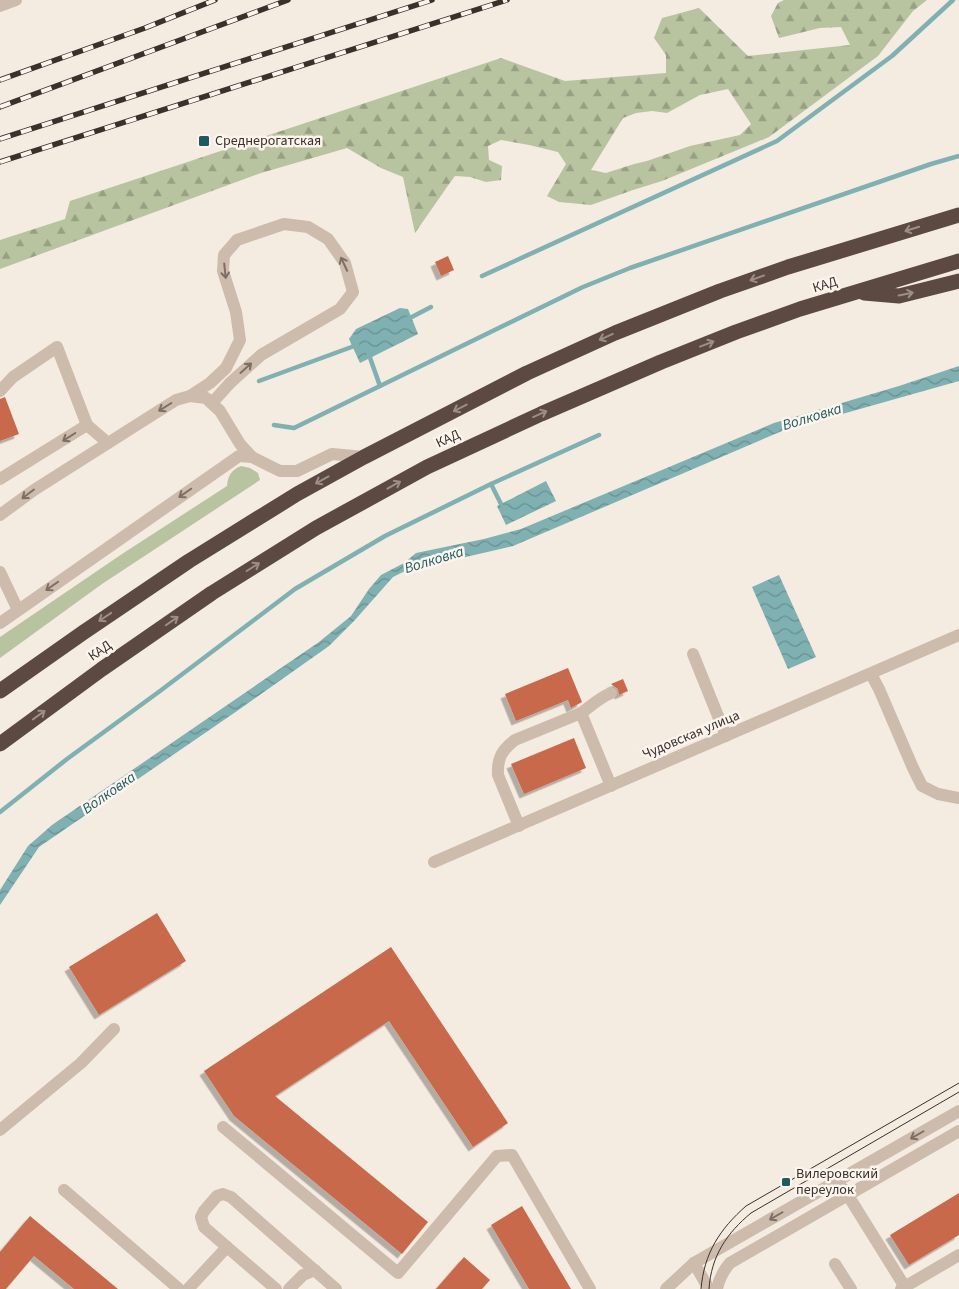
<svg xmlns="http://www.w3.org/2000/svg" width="959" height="1289" viewBox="0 0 959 1289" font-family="'Source Sans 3',sans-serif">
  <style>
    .green { fill: #b8c4a0 }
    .forest { fill: url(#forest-firs); fill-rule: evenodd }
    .water { fill: url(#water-waves) }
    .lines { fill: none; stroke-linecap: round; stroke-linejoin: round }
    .stream { stroke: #7fb0b2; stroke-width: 4.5 }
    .building { fill: #c8694b; filter: url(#shadow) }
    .minor { stroke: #cdbbac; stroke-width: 12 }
    .highway { stroke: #5c4a42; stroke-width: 15 }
    .tram { stroke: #3b302b; stroke-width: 1 }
    .rail-casing { stroke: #3b302b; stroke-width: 5.5 }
    .rail { stroke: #fbf5ee; stroke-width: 4; stroke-dasharray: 11; stroke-linecap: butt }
    .oneway { stroke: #9c8e87 }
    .oneway2 { stroke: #7d6f65 }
    .poi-dot { fill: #1f5a5e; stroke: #fbf5ee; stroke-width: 2 }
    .labels { text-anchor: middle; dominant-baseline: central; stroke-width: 5; stroke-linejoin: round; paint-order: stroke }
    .poi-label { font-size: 14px; fill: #3b302b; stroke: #fbf5ee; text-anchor: start }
    .street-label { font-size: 14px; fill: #3b302b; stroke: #fbf5ee }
    .water-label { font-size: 15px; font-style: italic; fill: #1f5a5e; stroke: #fbf5ee }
  </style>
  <defs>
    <pattern id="forest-firs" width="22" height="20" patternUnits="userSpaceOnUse" patternTransform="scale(1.25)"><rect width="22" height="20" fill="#b8c4a0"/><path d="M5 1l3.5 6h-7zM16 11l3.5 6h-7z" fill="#97a083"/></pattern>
    <pattern id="water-waves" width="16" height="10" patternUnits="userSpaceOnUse" patternTransform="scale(1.25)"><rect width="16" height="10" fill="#7fb0b2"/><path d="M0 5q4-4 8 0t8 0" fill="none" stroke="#699091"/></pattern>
    <filter id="shadow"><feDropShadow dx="-4.5" dy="4.5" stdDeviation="0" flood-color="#0004"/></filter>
  </defs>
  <rect width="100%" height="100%" fill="#f4ebe1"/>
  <path class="green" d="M241 466 250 468 258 473 260 480 102 584 0 658V637L122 554 227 486C228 476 231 470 241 466Z"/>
  <path class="forest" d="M784 0H927L913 11 878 56 769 137 662 181 633 190 591 205 559 202 547 196 566 164 558 152 529 145 501 140 488 146 489 160 502 166 501 180 486 182 470 177 455 176 447 187 415 233 403 177 381 168 347 148 261 173 0 269V240L65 219 70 201 501 58 565 81 666 73V55L654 38 662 18 699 8 748 56 850 45 841 27 820 28 779 38 771 16 778 3ZM728 89 751 124 740 135 690 146 647 161 634 164 606 173 591 170 623 118 636 113 652 111 667 113 700 95Z"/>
  <g class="water">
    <polygon points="400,308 408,309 418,334 360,363 349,339 356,329"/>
    <polygon points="959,366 959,381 782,431 513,546 405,571 393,577 354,621 329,646 237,711 39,847 0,905 0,890 28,846 52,825 319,642 351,616 369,589 381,575 404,563 416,553 484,539 521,529 774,423 899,386"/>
    <polygon points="546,481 556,501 506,525 497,506"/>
    <polygon points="779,575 816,657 788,669 752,587"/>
  </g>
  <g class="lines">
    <g class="stream">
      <polyline points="482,276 777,141 892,56 953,0"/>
      <polyline points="406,320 431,307"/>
      <polyline points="368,352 380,386"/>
      <polyline points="259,381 357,345"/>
      <polyline points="274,425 294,428 583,287 630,268 931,164 959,156"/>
      <polyline points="491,484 501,504"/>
      <polyline points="0,812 67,759 160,691 295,589 385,536 491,484 599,435"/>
    </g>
  </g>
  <g class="building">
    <polygon points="448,256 454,270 441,276 435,262"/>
    <polygon points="5,397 19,434 0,441 0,399"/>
    <polygon points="568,668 582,702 571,708 568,700 516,721 505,694"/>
    <polygon points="623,679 628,691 619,695 618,689 611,684"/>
    <polygon points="574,738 586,768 524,794 511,764"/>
    <polygon points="157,913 186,961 99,1015 69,967"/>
    <polygon points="391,947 508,1123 473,1147 389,1021 275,1096 428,1222 402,1254 234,1116 204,1071"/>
    <polygon points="959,1193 959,1235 909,1265 890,1235"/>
    <polygon points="522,1206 571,1289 529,1289 491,1225"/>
    <polygon points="30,1216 118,1289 74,1289 34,1256 6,1289 0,1289 0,1252"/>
    <polygon points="464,1257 490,1280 482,1289 436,1289"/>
  </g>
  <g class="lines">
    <g class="minor">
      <polyline points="0,6 16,0"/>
      <polyline points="0,391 13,377 57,347 87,425"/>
      <polyline points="190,396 210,383 226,368 240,340 236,312 223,271 224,255 237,240 284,224 308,227 328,239 345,263 353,292 340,309 261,355 230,383 212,403"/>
      <polyline points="0,479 87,425 108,443"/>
      <polyline points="0,515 34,490 176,400 190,396 206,398 220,411 240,444 252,457"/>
      <polyline points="0,572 18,610"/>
      <polyline points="0,623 239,456 252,457 280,471 297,471 332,454 364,457"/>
      <polyline points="693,654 726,736"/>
      <polyline points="871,674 879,689 913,768 922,786 938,794 959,798"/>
      <path d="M581 713C591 706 599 698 611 693"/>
      <path d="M519 826 498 775C497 758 502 750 515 740L581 713 611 786"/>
      <polyline points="434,862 959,635"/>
      <polyline points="223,1127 398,1273 497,1156 512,1155 590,1289"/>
      <polyline points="0,1130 81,1063 114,1029"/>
      <polyline points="844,1189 905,1287"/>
      <polyline points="64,1190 179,1289"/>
      <polyline points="227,1247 204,1227 201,1217 204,1211 217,1196 223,1194 231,1197 336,1289"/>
      <polyline points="694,1263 709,1289"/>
      <polyline points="835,1264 851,1289"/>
      <polyline points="188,1289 227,1247 276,1289"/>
      <polyline points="289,1289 303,1275 315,1270"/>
      <polyline points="666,1289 694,1263 959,1111"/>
      <path d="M717 1289C719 1279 723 1271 730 1263L959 1131"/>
      <polyline points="901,1289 959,1255"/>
    </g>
    <g class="highway">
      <polyline points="864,293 899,296 959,281"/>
      <polyline points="0,691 84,632 189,561 297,494 364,457 527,373 615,333 720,291 788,267 959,215"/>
      <polyline points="0,744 102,669 212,593 316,528 427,467 541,414 661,362 736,332 800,309 959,261"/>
    </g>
    <g class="tram">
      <path d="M701 1289C704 1253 720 1229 746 1206L959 1083"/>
      <path d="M709 1289C711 1256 727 1233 751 1213L959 1092"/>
    </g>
    <g class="rail-casing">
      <g id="rail">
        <polyline points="0,80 145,28 215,0"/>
        <polyline points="0,107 288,0"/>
        <polyline points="0,139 432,0"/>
        <polyline points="0,162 507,0"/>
      </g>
    </g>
    <use href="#rail" class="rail"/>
  </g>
  <defs><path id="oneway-shaft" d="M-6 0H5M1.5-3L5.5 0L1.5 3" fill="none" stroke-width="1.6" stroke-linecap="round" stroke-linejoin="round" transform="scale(1.25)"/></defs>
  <g class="oneway">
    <use href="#oneway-shaft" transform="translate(912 229) rotate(163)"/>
    <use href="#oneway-shaft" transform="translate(757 278) rotate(160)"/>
    <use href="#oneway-shaft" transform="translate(906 294) rotate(-12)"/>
    <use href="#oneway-shaft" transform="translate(606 337) rotate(156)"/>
    <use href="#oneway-shaft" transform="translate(707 344) rotate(-21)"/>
    <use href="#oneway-shaft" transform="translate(460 408) rotate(153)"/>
    <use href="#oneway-shaft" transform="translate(540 414) rotate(-24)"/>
    <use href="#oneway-shaft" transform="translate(322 480) rotate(151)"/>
    <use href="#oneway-shaft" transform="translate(394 485) rotate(-29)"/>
    <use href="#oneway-shaft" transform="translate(253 567) rotate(-32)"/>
    <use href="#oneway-shaft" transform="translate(105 617) rotate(146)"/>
    <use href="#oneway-shaft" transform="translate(172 621) rotate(-35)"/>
    <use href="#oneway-shaft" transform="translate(39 715) rotate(-36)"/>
  </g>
  <g class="oneway2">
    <use href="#oneway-shaft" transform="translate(344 264) rotate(-115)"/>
    <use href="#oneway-shaft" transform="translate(225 271) rotate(84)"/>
    <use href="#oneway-shaft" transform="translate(246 368) rotate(-42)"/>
    <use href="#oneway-shaft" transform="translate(165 407) rotate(148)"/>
    <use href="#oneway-shaft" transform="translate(69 437) rotate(148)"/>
    <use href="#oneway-shaft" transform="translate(185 493) rotate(145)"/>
    <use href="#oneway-shaft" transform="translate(28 494) rotate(143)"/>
    <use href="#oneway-shaft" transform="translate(52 586) rotate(145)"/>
    <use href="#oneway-shaft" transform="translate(917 1135) rotate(150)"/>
    <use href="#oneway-shaft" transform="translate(776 1216) rotate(150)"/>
  </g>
  <g class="poi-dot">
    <rect x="198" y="135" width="12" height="12" rx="2.5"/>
    <rect x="781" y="1177" width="10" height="10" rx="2.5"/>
  </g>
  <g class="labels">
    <g class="poi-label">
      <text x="215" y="141">Среднерогатская</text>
      <text x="796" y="1174">Вилеровский<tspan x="796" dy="16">переулок</tspan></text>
    </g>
    <g class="street-label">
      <text transform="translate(825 285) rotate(-17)">КАД</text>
      <text transform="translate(448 439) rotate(-25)">КАД</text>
      <text transform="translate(100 651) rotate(-35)">КАД</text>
      <text transform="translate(691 735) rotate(-23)">Чудовская улица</text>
    </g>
    <g class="water-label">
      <text transform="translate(812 417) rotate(-17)">Волковка</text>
      <text transform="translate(434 560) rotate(-17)">Волковка</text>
      <text transform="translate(109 793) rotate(-35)">Волковка</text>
    </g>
  </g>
</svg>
